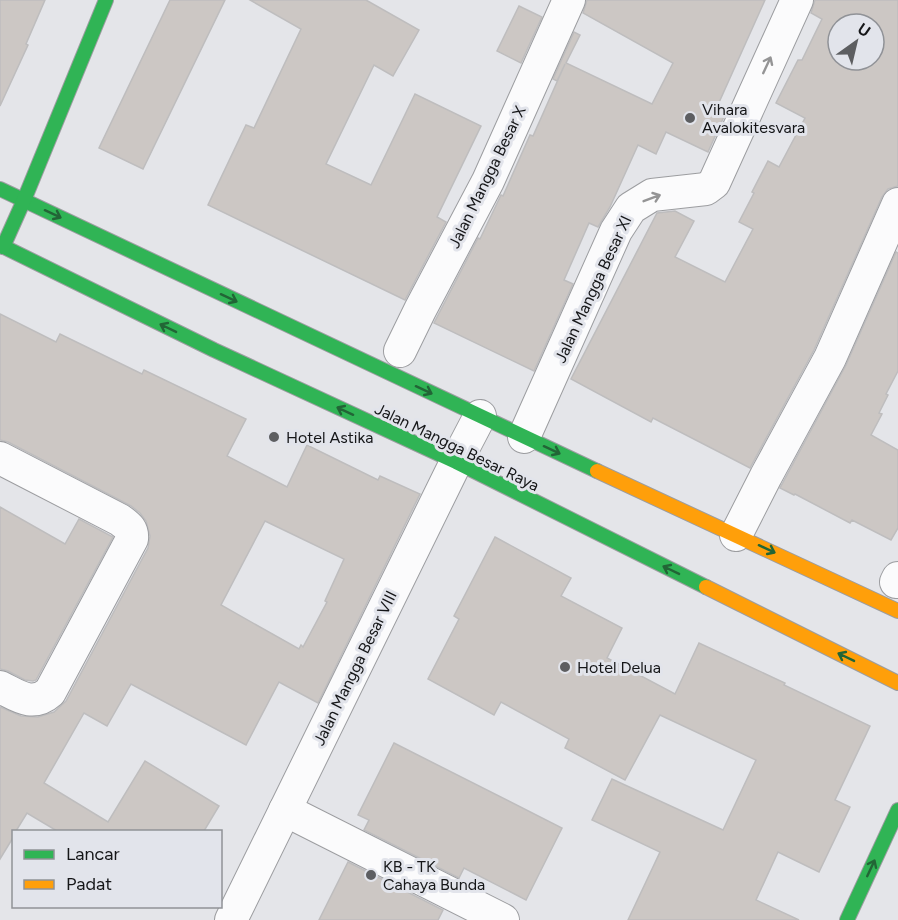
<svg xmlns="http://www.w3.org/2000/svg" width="898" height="920" viewBox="0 0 898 920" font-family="Figtree,sans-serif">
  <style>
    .building { fill: #ccc7c4; stroke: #bebdbe; stroke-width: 1.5; fill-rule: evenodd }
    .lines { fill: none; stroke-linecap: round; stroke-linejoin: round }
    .street-casing { stroke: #9c9da0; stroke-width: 34 }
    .fast-casing { stroke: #9c9da0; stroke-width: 16 }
    .slow-casing { stroke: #9c9da0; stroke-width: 16 }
    .street { stroke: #fbfbfc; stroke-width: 32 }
    .fast { stroke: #30b455; stroke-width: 14 }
    .slow { stroke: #ff9f0a; stroke-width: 14 }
    .oneway { stroke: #949495 }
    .oneway2 { stroke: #226536 }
    .poi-dot { fill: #5d5e61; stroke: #e2e4eb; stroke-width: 2 }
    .labels { text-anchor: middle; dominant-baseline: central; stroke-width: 6; stroke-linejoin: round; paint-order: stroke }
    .poi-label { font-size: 16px; fill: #151618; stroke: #e2e4eb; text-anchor: start }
    .street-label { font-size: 16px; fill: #151618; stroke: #e2e4eb }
  </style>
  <rect width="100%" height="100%" fill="#e4e5e9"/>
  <g class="building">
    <polygon points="0,0 45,0 26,44 28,45 0,106"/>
    <polygon points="170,0 225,0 143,169 99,148"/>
    <polygon points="250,0 366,0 419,30 393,76 374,65 326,164 371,185 415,94 481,126 437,217 446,222 405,300 208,205 246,125 254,128 301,29"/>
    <polygon points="587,0 765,0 717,107 726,112 708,152 666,132 656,154 638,145 610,207 598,227 589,223 564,280 573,284 534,371 434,323 478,238 480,239 501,195 503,196 530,135 533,136 565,64 557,81 553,79 574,32 580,35 566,63 652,104 673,63 583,13"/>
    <path d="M815 0H898V186L888 189 882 197 814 350 750 468 653 418 651 422 571 379 657 213 675 211 694 221 675 257 725 282 753 229 739 222 754 193 752 192 768 161 779 167 805 118 776 103 798 60H802L822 19 811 13ZM838 24H874V60H838Z"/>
    <polygon points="519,6 542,17 521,63 497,51"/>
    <polygon points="896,252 898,253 898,371 886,394 888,395 879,413 882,414 871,435 898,450 898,528 891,540 852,520 850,523 795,494 794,495 780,488 846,365"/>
    <path d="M0 314 56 342 60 334 142 374 144 370 246 419 227 456 287 487 307 445 378 480 380 476 420 494 318 703 279 682 246 745 131 684 107 726 84 713 44 783 108 822 145 761 219 806 204 831H57L27 813 16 831H14V836L0 859V707L21 716 38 717 54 712 66 701 148 548 150 536 146 521 140 513 131 506 8 442 0 440ZM265 521 344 559 325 601 327 602 303 647 301 645 299 649 221 605Z"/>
    <polygon points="0,507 65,544 79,519 113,537 36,680 33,681 25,680 8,671 0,669"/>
    <polygon points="495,537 571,578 561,596 622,628 607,658 675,694 699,643 785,683 784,685 870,726 835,800 850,807 819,872 778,852 756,900 799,920 628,920 660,852 592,820 612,779 723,830 756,760 660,715 625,780 565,748 569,739 501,702 494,715 428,679 459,619 454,616"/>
    <polygon points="394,743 562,828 526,900 464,868 459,878 364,830 369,820 358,815"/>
    <polygon points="348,862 443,910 438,920 319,920"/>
  </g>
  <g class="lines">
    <g class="street-casing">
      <g id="street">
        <polyline points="400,351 420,310 488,181 569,0"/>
        <polyline points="524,437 616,231 631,208 652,195 706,189 714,183 797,0"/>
        <path d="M0 458 120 520C128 526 133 529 132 539L50 692C32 708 17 695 0 687"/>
        <polyline points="736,535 766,476 830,358 898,204"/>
        <polyline points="896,582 898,578"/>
        <polyline points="285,810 503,920"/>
        <polyline points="231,920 456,462 480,416"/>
      </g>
    </g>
    <g class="fast-casing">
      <g id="fast">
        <polyline points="0,189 597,471"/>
        <polyline points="0,245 214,350 456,462 706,587"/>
        <polyline points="3,247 24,200 106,0"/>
        <polyline points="847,920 898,810"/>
      </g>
    </g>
    <g class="slow-casing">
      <g id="slow">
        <polyline points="597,471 898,611"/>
        <polyline points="706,587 898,683"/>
      </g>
    </g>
    <use href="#street" class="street"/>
    <use href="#fast" class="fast"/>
    <use href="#slow" class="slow"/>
  </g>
  <defs><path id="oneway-shaft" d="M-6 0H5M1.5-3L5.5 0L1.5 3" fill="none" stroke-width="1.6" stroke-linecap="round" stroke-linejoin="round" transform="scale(1.5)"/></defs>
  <g class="oneway">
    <use href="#oneway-shaft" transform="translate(767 65) rotate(-65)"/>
    <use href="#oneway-shaft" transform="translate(652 198) rotate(-21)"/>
  </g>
  <g class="oneway2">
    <use href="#oneway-shaft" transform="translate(53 214) rotate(25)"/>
    <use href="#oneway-shaft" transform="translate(229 298) rotate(25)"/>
    <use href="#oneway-shaft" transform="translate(168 328) rotate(-154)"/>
    <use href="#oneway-shaft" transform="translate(424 390) rotate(25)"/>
    <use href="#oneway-shaft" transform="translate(345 411) rotate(-155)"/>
    <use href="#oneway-shaft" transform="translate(552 450) rotate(25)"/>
    <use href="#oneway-shaft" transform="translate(767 549) rotate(25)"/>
    <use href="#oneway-shaft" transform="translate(671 570) rotate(-154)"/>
    <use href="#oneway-shaft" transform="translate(846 657) rotate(-154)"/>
    <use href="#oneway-shaft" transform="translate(871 868) rotate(-65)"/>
  </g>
  <g class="poi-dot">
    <circle cx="690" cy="118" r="6"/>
    <circle cx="274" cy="437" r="6"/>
    <circle cx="565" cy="667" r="6"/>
    <circle cx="371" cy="875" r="6"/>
  </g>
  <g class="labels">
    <g class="poi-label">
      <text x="702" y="109">Vihara<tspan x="702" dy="18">Avalokitesvara</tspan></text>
      <text x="286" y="437">Hotel Astika</text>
      <text x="577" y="667">Hotel Delua</text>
      <text x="383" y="866">KB - TK<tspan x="383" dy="18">Cahaya Bunda</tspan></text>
    </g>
    <g class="street-label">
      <text transform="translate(487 177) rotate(-64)">Jalan Mangga Besar X</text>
      <text transform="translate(593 289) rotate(-65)">Jalan Mangga Besar XI</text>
      <text transform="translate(457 447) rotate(26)">Jalan Mangga Besar Raya</text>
      <text transform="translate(355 668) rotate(-64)">Jalan Mangga Besar VIII</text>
    </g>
  </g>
  <rect x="12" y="830" width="210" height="78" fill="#e2e4eb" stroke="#909297" stroke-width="1.5"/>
  <rect x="24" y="850" width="30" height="9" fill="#30b455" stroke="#909297" stroke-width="1.5"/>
  <text x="66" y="860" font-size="18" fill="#151618">Lancar</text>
  <rect x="24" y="880" width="30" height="9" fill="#ff9f0a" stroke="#909297" stroke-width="1.5"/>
  <text x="66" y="890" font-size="18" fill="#151618">Padat</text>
  <g transform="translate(856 42) rotate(34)"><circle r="28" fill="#e2e4eb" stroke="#909297" stroke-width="1.5"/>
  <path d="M0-4.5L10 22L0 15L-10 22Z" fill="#5d5e61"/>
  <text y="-9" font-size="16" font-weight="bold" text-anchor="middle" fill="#151618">U</text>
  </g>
</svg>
